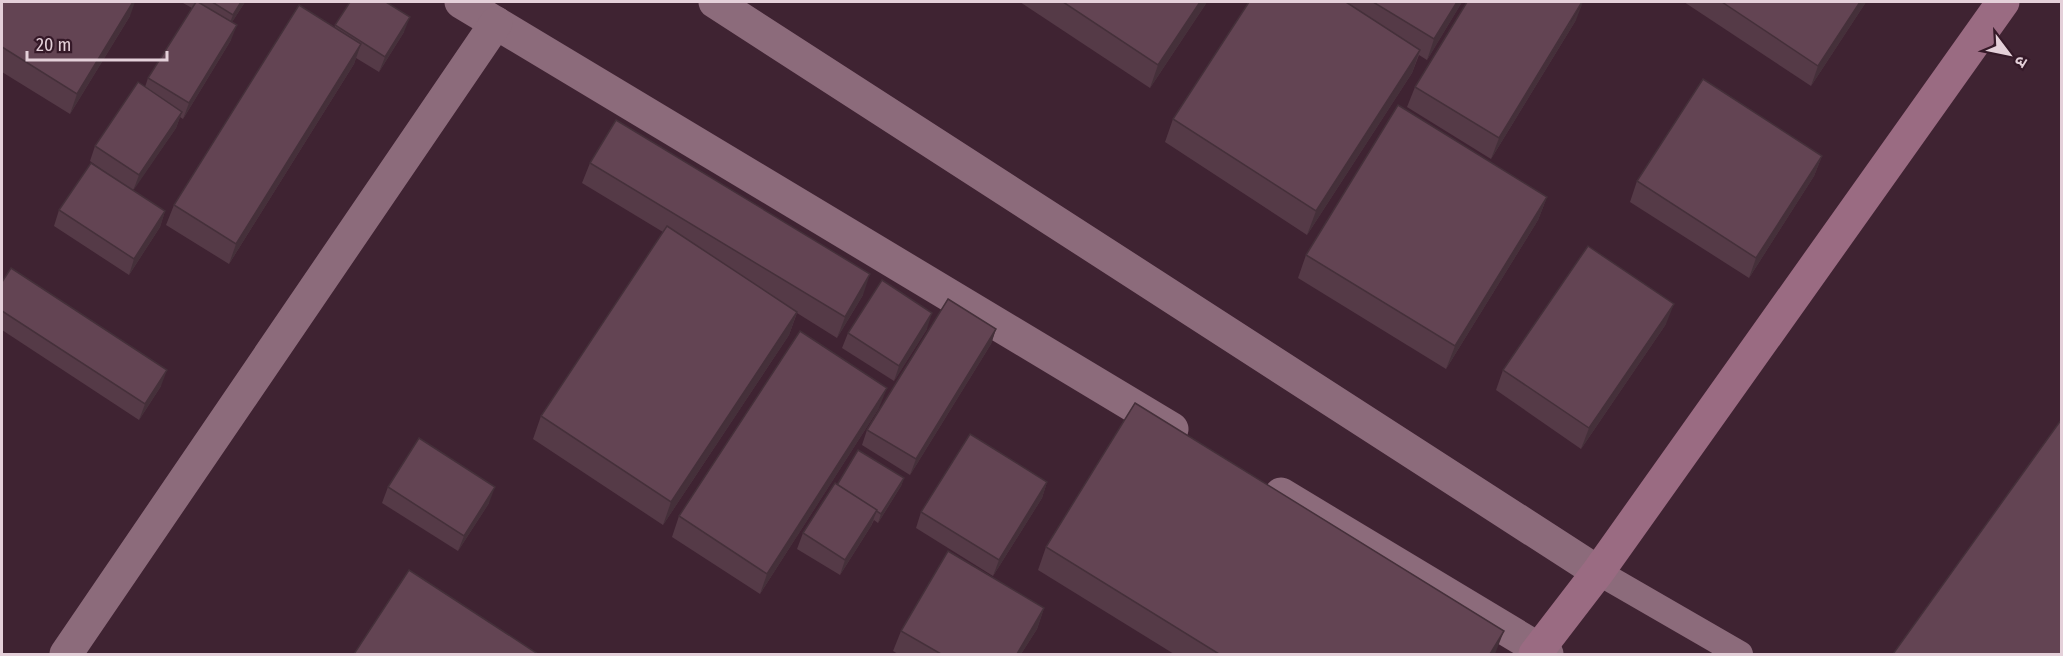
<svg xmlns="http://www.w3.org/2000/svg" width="2063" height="656" viewBox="0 0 2063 656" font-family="'Fira Sans Condensed','Noto Sans Devanagari',sans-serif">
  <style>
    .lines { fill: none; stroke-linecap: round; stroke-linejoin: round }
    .lane { stroke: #8c6b7b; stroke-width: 26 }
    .street { stroke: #8c6b7b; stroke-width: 33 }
    .secondary { stroke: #9a6b82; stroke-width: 33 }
    .wall { fill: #553a47 }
    .shaded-wall { fill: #45303a }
    .building { fill: #634453; stroke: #45303a; stroke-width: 1.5 }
  </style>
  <rect width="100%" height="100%" fill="#3f2332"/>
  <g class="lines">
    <polyline class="lane" points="1598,572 1740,654"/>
    <g class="street">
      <polyline points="461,2 1172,429"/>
      <polyline points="715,2 1598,572"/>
      <polyline points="1281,494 1547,654"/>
      <polyline points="66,654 496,23"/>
    </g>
    <polyline class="secondary" points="1535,654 1598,572 2003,2"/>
  </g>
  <g class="wall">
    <polygon points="2,2 130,16 70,114 2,72"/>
    <polygon points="184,2 245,2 232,22 231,40 183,119 180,117 176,128 133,190 165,211 160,227 129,275 54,226 59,210 118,181 90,161 95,146 145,87 148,78 192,8 183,3"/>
    <polygon points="1020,2 1207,2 1150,88"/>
    <polygon points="1249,2 1462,2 1427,60 1419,55 1412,73 1307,235 1165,142 1173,119"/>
    <polygon points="1684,2 1866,2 1811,86"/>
    <polygon points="1576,20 1491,159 1407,107 1415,87"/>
    <polygon points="335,25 404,32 379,72 356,58 354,64 229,264 166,225 174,205 335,27"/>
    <polygon points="1822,156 1814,176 1749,278 1630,202 1637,181"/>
    <polygon points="590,163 863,295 837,338 797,313 789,335 663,525 533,439 541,416 663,232 582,183"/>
    <polygon points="1547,197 1538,220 1446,369 1298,278 1306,255"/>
    <polygon points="2,282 161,386 139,420 2,330"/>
    <polygon points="1666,324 1581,449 1496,390 1503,370"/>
    <polygon points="927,329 894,381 842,348 848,333"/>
    <polygon points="996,329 991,344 910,475 862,445 867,430"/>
    <polygon points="879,408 760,594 672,537 679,516"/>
    <polygon points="904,478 901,486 878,523 874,520 871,526 840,575 797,549 803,533 837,485"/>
    <polygon points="1047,482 1042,498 993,576 916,528 921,512"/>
    <polygon points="388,487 489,503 458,551 382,503"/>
    <polygon points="1046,547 1495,654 1174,654 1038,570"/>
    <polygon points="1044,608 1037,629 1021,654 898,654 893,651 901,631"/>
  </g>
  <g class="shaded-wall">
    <polygon points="133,2 135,2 130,16 70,114 77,94"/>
    <polygon points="241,2 245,2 227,30 233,15"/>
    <polygon points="1200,2 1207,2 1150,88 1158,65"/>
    <polygon points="1457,2 1462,2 1427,60 1434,39"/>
    <polygon points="1583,2 1576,20 1491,159 1499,138"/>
    <polygon points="1860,2 1866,2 1811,86 1818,66"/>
    <polygon points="410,17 404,32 379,72 385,57"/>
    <polygon points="237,25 231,40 183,119 189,103"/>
    <polygon points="361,44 354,64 229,264 236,244"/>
    <polygon points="1420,50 1412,73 1307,235 1316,211"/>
    <polygon points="182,112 176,128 133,191 139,175"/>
    <polygon points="1822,156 1814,176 1749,278 1756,258"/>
    <polygon points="1547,197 1538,220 1446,369 1455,346"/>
    <polygon points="165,211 160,227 129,275 134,259"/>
    <polygon points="870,274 863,295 837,338 845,317"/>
    <polygon points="1674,304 1666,324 1581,449 1589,428"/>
    <polygon points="797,312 789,335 663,525 671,502"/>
    <polygon points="932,313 927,329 894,381 899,366"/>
    <polygon points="996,329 991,344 910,475 916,459"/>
    <polygon points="167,370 161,386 139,420 145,404"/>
    <polygon points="887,388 879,408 760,594 767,574"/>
    <polygon points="904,478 901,486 878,523 881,514"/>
    <polygon points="1047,482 1042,498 993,576 999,560"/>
    <polygon points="495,487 489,503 458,551 464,536"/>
    <polygon points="877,510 871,526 840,575 845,560"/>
    <polygon points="1044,608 1037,629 1021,654 1017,654"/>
    <polygon points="1504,631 1495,654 1490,654"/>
  </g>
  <g class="building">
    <polygon points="2,2 133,2 77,94 2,47"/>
    <polygon points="196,2 198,2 237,25 189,103 148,78"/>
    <polygon points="212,2 241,2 233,15"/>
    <polygon points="350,2 386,2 410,17 385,57 335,25"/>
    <polygon points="1063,2 1200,2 1158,65"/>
    <polygon points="1249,2 1346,2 1420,50 1316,211 1173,119"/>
    <polygon points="1373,2 1457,2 1434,39"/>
    <polygon points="1467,2 1582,2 1499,138 1415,87"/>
    <polygon points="1722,2 1860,2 1818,66"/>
    <polygon points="299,5 361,44 236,244 174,205"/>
    <polygon points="1703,79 1822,156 1756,258 1637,181"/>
    <polygon points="138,82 182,112 139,175 95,146"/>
    <polygon points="1398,105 1547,197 1455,346 1306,255"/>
    <polygon points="616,120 870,274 845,317 590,163"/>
    <polygon points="91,163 165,211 134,259 59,210"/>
    <polygon points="667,226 797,312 671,502 541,416"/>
    <polygon points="1588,246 1674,304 1589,428 1503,370"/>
    <polygon points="11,268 167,370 145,404 2,311 2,282"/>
    <polygon points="882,280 932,313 899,366 848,333"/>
    <polygon points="948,299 996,329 916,459 867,430"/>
    <polygon points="800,331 887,388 767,574 679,516"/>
    <polygon points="1135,403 1504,631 1490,654 1219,654 1046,547"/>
    <polygon points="2061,420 2061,654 1893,654"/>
    <polygon points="970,434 1047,482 999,560 921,512"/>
    <polygon points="419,438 495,487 464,536 388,487"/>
    <polygon points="858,450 904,478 881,514 837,485"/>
    <polygon points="835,483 877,510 845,560 803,533"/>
    <polygon points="948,551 1044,608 1017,654 941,654 901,631"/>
    <polygon points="409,570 538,654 354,654"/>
  </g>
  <rect width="2063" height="656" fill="none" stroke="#e4d0d9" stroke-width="6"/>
  <g transform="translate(2009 54) rotate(122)" stroke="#351928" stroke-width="4.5" paint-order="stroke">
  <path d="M0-4.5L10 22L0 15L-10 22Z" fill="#e4d0d9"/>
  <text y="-9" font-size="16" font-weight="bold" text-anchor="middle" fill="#e4d0d9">उ</text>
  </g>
  <path d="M27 51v9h140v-9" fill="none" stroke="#e4d0d9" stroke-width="3"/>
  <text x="36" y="51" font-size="18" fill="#e4d0d9" stroke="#351928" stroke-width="4.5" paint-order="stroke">20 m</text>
</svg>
